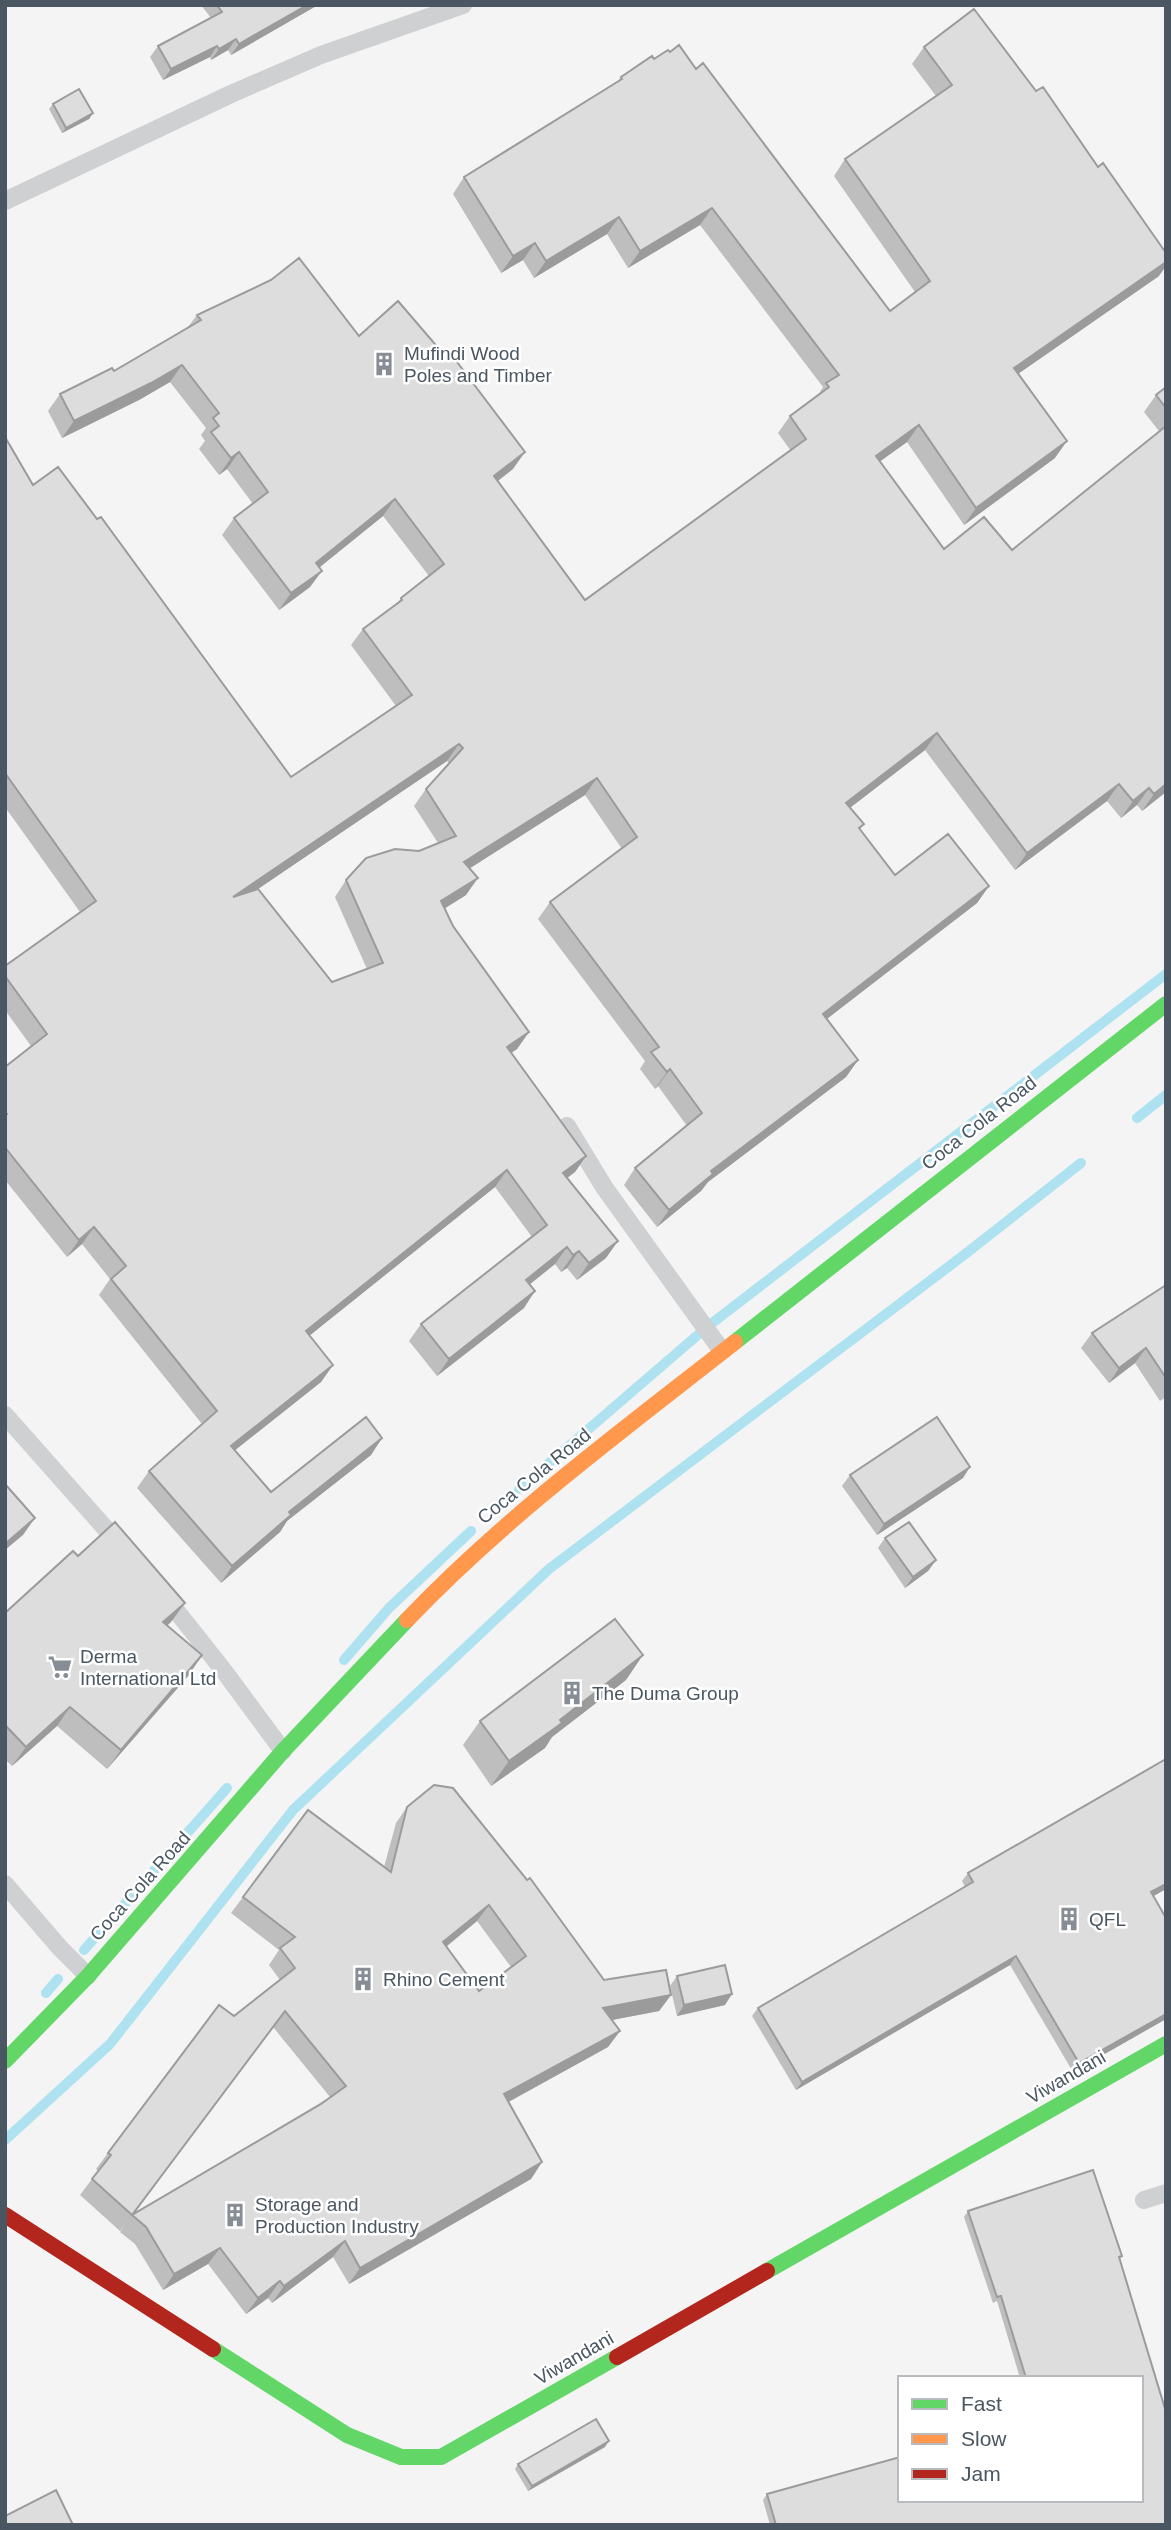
<svg xmlns="http://www.w3.org/2000/svg" width="1171" height="2530" viewBox="0 0 1171 2530" font-family="Arial,sans-serif">
  <style>
    .lines { fill: none; stroke-linecap: round; stroke-linejoin: round }
    .stream { stroke: #aee2f0; stroke-width: 10 }
    .lane { stroke: #ced0d2; stroke-width: 18 }
    .fast { stroke: #63d668; stroke-width: 16 }
    .slow { stroke: #ff974d; stroke-width: 16 }
    .jam { stroke: #b3261e; stroke-width: 16 }
    .wall { fill: #bebebf; fill-rule: evenodd }
    .shaded-wall { fill: #9b9b9b }
    .building { fill: #ddddde; stroke: #9b9b9b; stroke-width: 2; fill-rule: evenodd }
    .labels { text-anchor: middle; dominant-baseline: central; stroke-width: 5; stroke-linejoin: round; paint-order: stroke }
    .poi-label { font-size: 19px; fill: #4a5661; stroke: #fff; text-anchor: start }
    .street-label { font-size: 19px; fill: #4a5661; stroke: #fff }
  </style>
  <rect width="100%" height="100%" fill="#f4f4f4"/>
  <g class="lines">
    <g class="stream">
      <polyline points="1137,1118 1166,1095"/>
      <polyline points="519,1489 707,1327 1166,974"/>
      <polyline points="344,1660 389,1608 471,1531"/>
      <polyline points="84,1950 227,1788"/>
      <polyline points="46,1993 58,1979"/>
      <polyline points="5,2140 110,2044 293,1810 549,1569 964,1255 1081,1163"/>
    </g>
    <g class="lane">
      <polyline points="5,201 231,94 321,55 463,5"/>
      <polyline points="567,1126 604,1187 722,1351"/>
      <polyline points="5,1415 121,1546"/>
      <polyline points="163,1594 224,1671 283,1751"/>
      <polyline points="5,1884 60,1948 88,1976"/>
      <polyline points="1144,2200 1166,2193"/>
    </g>
    <g class="fast">
      <polyline points="735,1342 1166,1004"/>
      <polyline points="5,2061 88,1976 283,1751 407,1620"/>
      <polyline points="767,2271 1166,2044"/>
      <polyline points="213,2349 347,2435 401,2457 441,2457 617,2357"/>
    </g>
    <path class="slow" d="M407 1620C506 1516 622 1431 735 1342"/>
    <g class="jam">
      <polyline points="5,2215 213,2349"/>
      <polyline points="617,2357 767,2271"/>
    </g>
  </g>
  <g class="wall">
    <polygon points="201,5 318,5 231,55 228,50 211,60 210,57 163,80 150,57 158,46 211,18"/>
    <path d="M924 47 1159 276 1018 374 1055 458 964 525 907 442 880 461 944 549 1012 550 1159 431 1144 412 1156 395 1166 387V792L1142 811 1137 805 1121 818 1107 801 1015 870 925 750 850 808 864 824 860 829 895 875 989 886 977 903 827 1019 858 1060 846 1077 708 1182 701 1191 657 1227 624 1185 635 1168 687 1126 658 1086 655 1089 640 1069 645 1061 538 919 550 902 622 849 585 795 470 868 466 895 444 909 453 926 529 1032 517 1049 511 1053 586 1156 575 1172 567 1178 606 1258 577 1280 567 1268 561 1272 555 1264 530 1284 524 1308 437 1376 409 1341 421 1324 532 1237 495 1187 309 1336 333 1365 321 1382 235 1450 271 1492 382 1438 371 1455 287 1521 280 1532 221 1583 137 1488 149 1471 202 1424 99 1295 110 1279 82 1244 67 1257 5 1180V1067L31 1046 5 1010V966L80 912 5 807V437L33 485 291 777 396 706 351 645 363 629 396 605 401 598 429 576 383 516 319 567 310 587 279 610 222 535 234 518 253 504 227 469 219 475 199 449 205 441 201 435 206 428 170 382 139 400 62 438 48 411 60 394 114 371 188 327 197 315 359 336 513 469 498 481 585 600 791 451 778 433 790 416 817 397 823 387 700 225 628 268 607 234 534 278 523 260 501 273 453 194 464 177 618 81 621 77 654 59 670 52 696 69 890 311 915 292 834 176 845 159 936 96 912 64ZM447 761 449 763 426 789 414 806 438 843 346 880 335 897 367 969 332 982 256 890Z"/>
    <polygon points="53,104 93,113 89,119 62,133 49,109"/>
    <polygon points="1166,1285 1166,1397 1160,1401 1135,1363 1109,1383 1081,1348 1092,1333"/>
    <polygon points="850,1475 963,1478 877,1535 842,1486"/>
    <polygon points="885,1538 936,1560 928,1571 905,1588 878,1548"/>
    <polygon points="78,1556 171,1622 167,1625 189,1675 107,1769 57,1726 12,1766 5,1759 5,1613"/>
    <polygon points="626,1680 552,1737 545,1748 491,1786 463,1745 480,1721"/>
    <path d="M407 1807 604 1980 671 1995 659 2011 612 2020 620 2031 608 2047 508 2102 542 2162 531 2179 349 2284 333 2257 272 2303 268 2298 246 2314 208 2264 163 2290 135 2244 120 2232 124 2226 120 2231 80 2195 98 2171 96 2169 108 2153 234 2016 280 1980 269 1965 279 1950 231 1913 243 1897 384 1867 396 1823ZM477 1921 511 1967 479 1991 446 1947ZM273 2027 330 2097 133 2215Z"/>
    <polygon points="968,1873 1166,1889 1153,1896 1166,1918 1166,2019 1073,2072 1010,1965 796,2090 752,2016 758,2008 965,1887 962,1881"/>
    <polygon points="677,1976 725,2005 677,2016 670,1986"/>
    <polygon points="1093,2170 1122,2256 1120,2259 1166,2412 1166,2525 770,2525 763,2500 767,2494 900,2457 900,2500 1141,2500 1141,2378 1020,2378 997,2301 993,2303 964,2217 968,2211"/>
    <polygon points="605,2447 528,2491 515,2469 518,2464"/>
  </g>
  <g class="shaded-wall">
    <polygon points="307,5 318,5 231,55 239,44"/>
    <polygon points="236,39 228,50 211,60 219,49"/>
    <polygon points="217,46 210,57 163,80 171,69"/>
    <polygon points="93,113 89,119 62,133 66,128"/>
    <polygon points="712,208 700,225 628,268 640,251"/>
    <polygon points="619,217 607,234 534,278 546,261"/>
    <polygon points="535,243 523,260 501,273 513,256"/>
    <polygon points="1166,262 1166,266 1159,276 1002,385 1014,368"/>
    <polygon points="182,365 170,382 139,400 62,438 74,421"/>
    <polygon points="919,425 907,442 864,473 876,456"/>
    <polygon points="1067,441 1055,458 964,525 976,508"/>
    <polygon points="239,452 227,469 219,475 231,458"/>
    <polygon points="525,452 513,469 482,493 494,476"/>
    <polygon points="395,499 383,516 304,580 316,563"/>
    <polygon points="322,571 310,587 279,610 291,593"/>
    <polygon points="937,733 925,750 834,820 846,803"/>
    <polygon points="459,744 447,761 221,914 233,897"/>
    <polygon points="597,778 585,795 453,879 464,862"/>
    <polygon points="1119,784 1107,801 1015,870 1027,853"/>
    <polygon points="1166,784 1166,792 1142,811 1154,794"/>
    <polygon points="1149,788 1137,805 1121,818 1133,801"/>
    <polygon points="478,878 466,895 429,918 441,901"/>
    <polygon points="989,886 977,903 811,1031 823,1014"/>
    <polygon points="529,1032 517,1049 495,1064 507,1047"/>
    <polygon points="858,1060 846,1077 708,1182 701,1191 657,1227 669,1210 711,1171"/>
    <polygon points="670,1069 658,1086 655,1089 667,1072"/>
    <polygon points="586,1156 575,1172 552,1189 563,1173"/>
    <polygon points="507,1170 495,1187 294,1348 306,1331"/>
    <polygon points="94,1227 82,1244 67,1257 79,1240"/>
    <polygon points="618,1241 606,1258 577,1280 589,1263"/>
    <polygon points="567,1247 555,1264 514,1297 526,1280"/>
    <polygon points="579,1251 567,1268 561,1272 573,1255"/>
    <polygon points="535,1291 524,1308 437,1376 449,1359"/>
    <polygon points="1146,1348 1135,1363 1109,1383 1119,1368"/>
    <polygon points="333,1365 321,1382 219,1463 231,1446"/>
    <polygon points="382,1438 371,1455 287,1521 280,1532 221,1583 232,1566 289,1512"/>
    <polygon points="970,1467 963,1478 877,1535 884,1524"/>
    <polygon points="35,1518 23,1535 5,1550 5,1544"/>
    <polygon points="936,1560 928,1571 905,1588 913,1577"/>
    <polygon points="185,1603 171,1622 150,1641 163,1622"/>
    <polygon points="202,1655 189,1675 107,1769 121,1750"/>
    <polygon points="643,1655 626,1680 552,1737 545,1748 491,1786 509,1761 560,1720"/>
    <polygon points="70,1707 57,1726 12,1766 26,1747"/>
    <polygon points="1166,1884 1166,1889 1145,1901 1151,1892"/>
    <polygon points="489,1905 477,1921 431,1959 443,1942"/>
    <polygon points="1016,1956 1010,1965 796,2090 802,2082"/>
    <polygon points="732,1994 725,2005 677,2016 684,2005"/>
    <polygon points="671,1995 659,2011 591,2024 603,2008"/>
    <polygon points="1166,2014 1166,2019 1073,2072 1079,2063"/>
    <polygon points="620,2031 608,2047 492,2111 504,2094"/>
    <polygon points="542,2162 531,2179 349,2284 360,2268"/>
    <polygon points="345,2241 333,2257 272,2303 284,2286"/>
    <polygon points="220,2248 208,2264 163,2290 174,2274"/>
    <polygon points="280,2281 268,2298 246,2314 258,2298"/>
    <polygon points="609,2441 605,2447 528,2491 532,2486"/>
  </g>
  <g class="building">
    <polygon points="217,5 307,5 239,44 236,39 219,49 217,46 171,69 158,46 222,12"/>
    <path d="M974 9 1036 91 1043 87 1098 167 1103 163 1166 253V262L1014 368 1067 441 976 508 919 425 876 456 944 549 984 517 1012 550 1166 426V784L1154 794 1149 788 1133 801 1119 784 1027 853 937 733 846 803 864 824 859 828 895 875 948 834 989 886 823 1014 858 1060 711 1171 713 1174 669 1210 635 1168 702 1113 670 1069 667 1072 651 1052 659 1047 550 902 637 837 597 778 464 862 478 878 441 901 453 926 529 1032 507 1047 586 1156 563 1173 618 1241 589 1263 579 1251 573 1255 567 1247 526 1280 535 1291 449 1359 421 1324 547 1225 507 1170 306 1331 333 1365 231 1446 271 1492 366 1417 382 1438 289 1512 291 1515 232 1566 149 1471 217 1411 111 1279 126 1266 94 1227 79 1240 7 1150 5 1152V1116L7 1114 5 1112V1067L47 1034 5 976V966L96 901 5 773V437L33 485 58 467 97 519 101 517 291 777 412 695 363 629 402 600 401 598 444 564 395 499 316 563 322 571 291 593 234 518 268 492 239 452 231 458 211 432 219 426 213 418 219 413 182 365 151 383 74 421 60 394 112 368 114 371 201 320 197 315 271 280 299 258 359 336 398 301 446 357 451 354 525 452 494 476 585 600 806 439 790 416 829 387 826 383 839 375 712 208 640 251 619 217 546 261 535 243 513 256 464 177 622 79 621 77 652 56 654 59 668 50 670 52 679 45 696 69 703 63 890 311 930 281 845 159 952 85 924 47ZM459 744 463 748 426 789 456 836 419 851 395 849 366 858 346 880 383 963 332 982 258 889 233 897Z"/>
    <polygon points="79,89 93,113 66,128 53,104"/>
    <polygon points="1166,387 1166,408 1156,395"/>
    <polygon points="1166,1285 1166,1378 1146,1348 1119,1368 1092,1333"/>
    <polygon points="937,1417 970,1467 884,1524 850,1475"/>
    <polygon points="5,1484 35,1518 5,1544"/>
    <polygon points="115,1522 185,1603 163,1622 202,1655 121,1750 70,1707 26,1747 5,1725 5,1613 73,1551 78,1556"/>
    <polygon points="909,1522 936,1560 913,1577 885,1538"/>
    <polygon points="615,1619 643,1655 560,1720 562,1723 509,1761 480,1721"/>
    <polygon points="1166,1759 1166,1884 1151,1892 1166,1918 1166,2014 1079,2063 1016,1956 802,2082 758,2008 973,1882 968,1873"/>
    <path d="M434 1785 453 1788 527 1880 530 1878 604 1980 666 1970 671 1995 603 2008 620 2031 504 2094 542 2162 360 2268 345 2241 284 2286 280 2281 258 2298 220 2248 174 2274 146 2227 132 2215 321 2104 346 2086 285 2011 132 2215 92 2179 111 2155 108 2153 219 2005 234 2016 295 1968 280 1948 295 1937 243 1897 308 1810 391 1872 407 1807ZM489 1905 526 1956 479 1991 443 1942Z"/>
    <polygon points="725,1965 732,1994 684,2005 677,1976"/>
    <polygon points="1093,2170 1122,2256 1119,2257 1166,2412 1166,2525 776,2525 767,2494 900,2457 900,2500 1141,2500 1141,2378 1026,2378 1001,2296 997,2297 968,2211"/>
    <polygon points="596,2419 609,2441 532,2486 518,2464"/>
    <polygon points="56,2490 73,2525 5,2525 5,2516"/>
  </g>
  <defs>
    <g id="building-bare" transform="scale(1.89)"><path d="M-4-6H4V6H1V3H-1V6H-4ZM-2.5-4.3h1.7v1.8h-1.7ZM.8-4.3h1.7v1.8H.8ZM-2.5-1h1.7V.8h-1.7ZM.8-1h1.7V.8H.8Z" fill="#868d94" stroke="#fff" stroke-width="2.5" paint-order="stroke"/></g>
    <g id="supermarket-bare" transform="scale(1.89)"><path d="M-6-5.5h2.5l.6 2H6L4.5 2H-2.5L-4.4-4H-6ZM-1.5 3.2a1.3 1.3 0 1 0 .1 0ZM3 3.2a1.3 1.3 0 1 0 .1 0Z" fill="#868d94" stroke="#fff" stroke-width="2.5" paint-order="stroke"/></g>
  </defs>
  <g fill-rule="evenodd">
    <use href="#building-bare" x="384" y="364"/>
    <use href="#supermarket-bare" x="60" y="1667"/>
    <use href="#building-bare" x="572" y="1693"/>
    <use href="#building-bare" x="1069" y="1919"/>
    <use href="#building-bare" x="363" y="1979"/>
    <use href="#building-bare" x="235" y="2215"/>
  </g>
  <g class="labels">
    <g class="poi-label">
      <text x="404" y="353">Mufindi Wood<tspan x="404" dy="22">Poles and Timber</tspan></text>
      <text x="80" y="1656">Derma<tspan x="80" dy="22">International Ltd</tspan></text>
      <text x="592" y="1693">The Duma Group</text>
      <text x="1089" y="1919">QFL</text>
      <text x="383" y="1979">Rhino Cement</text>
      <text x="255" y="2204">Storage and<tspan x="255" dy="22">Production Industry</tspan></text>
    </g>
    <g class="street-label">
      <text transform="translate(979 1123) rotate(-38)">Coca Cola Road</text>
      <text transform="translate(534 1476) rotate(-39)">Coca Cola Road</text>
      <text transform="translate(140 1886) rotate(-48)">Coca Cola Road</text>
      <text transform="translate(1066 2077) rotate(-30)">Viwandani</text>
      <text transform="translate(574 2358) rotate(-30)">Viwandani</text>
    </g>
  </g>
  <rect width="1171" height="2530" fill="none" stroke="#4a5661" stroke-width="14"/>
  <rect x="898" y="2376" width="245" height="126" fill="#ffffff" stroke="#b7bbc0" stroke-width="2"/>
  <rect x="912" y="2399" width="35" height="10" fill="#63d668" stroke="#b7bbc0" stroke-width="2"/>
  <text x="961" y="2411" font-size="21" fill="#4a5661">Fast</text>
  <rect x="912" y="2434" width="35" height="10" fill="#ff974d" stroke="#b7bbc0" stroke-width="2"/>
  <text x="961" y="2446" font-size="21" fill="#4a5661">Slow</text>
  <rect x="912" y="2469" width="35" height="10" fill="#b3261e" stroke="#b7bbc0" stroke-width="2"/>
  <text x="961" y="2481" font-size="21" fill="#4a5661">Jam</text>
</svg>
